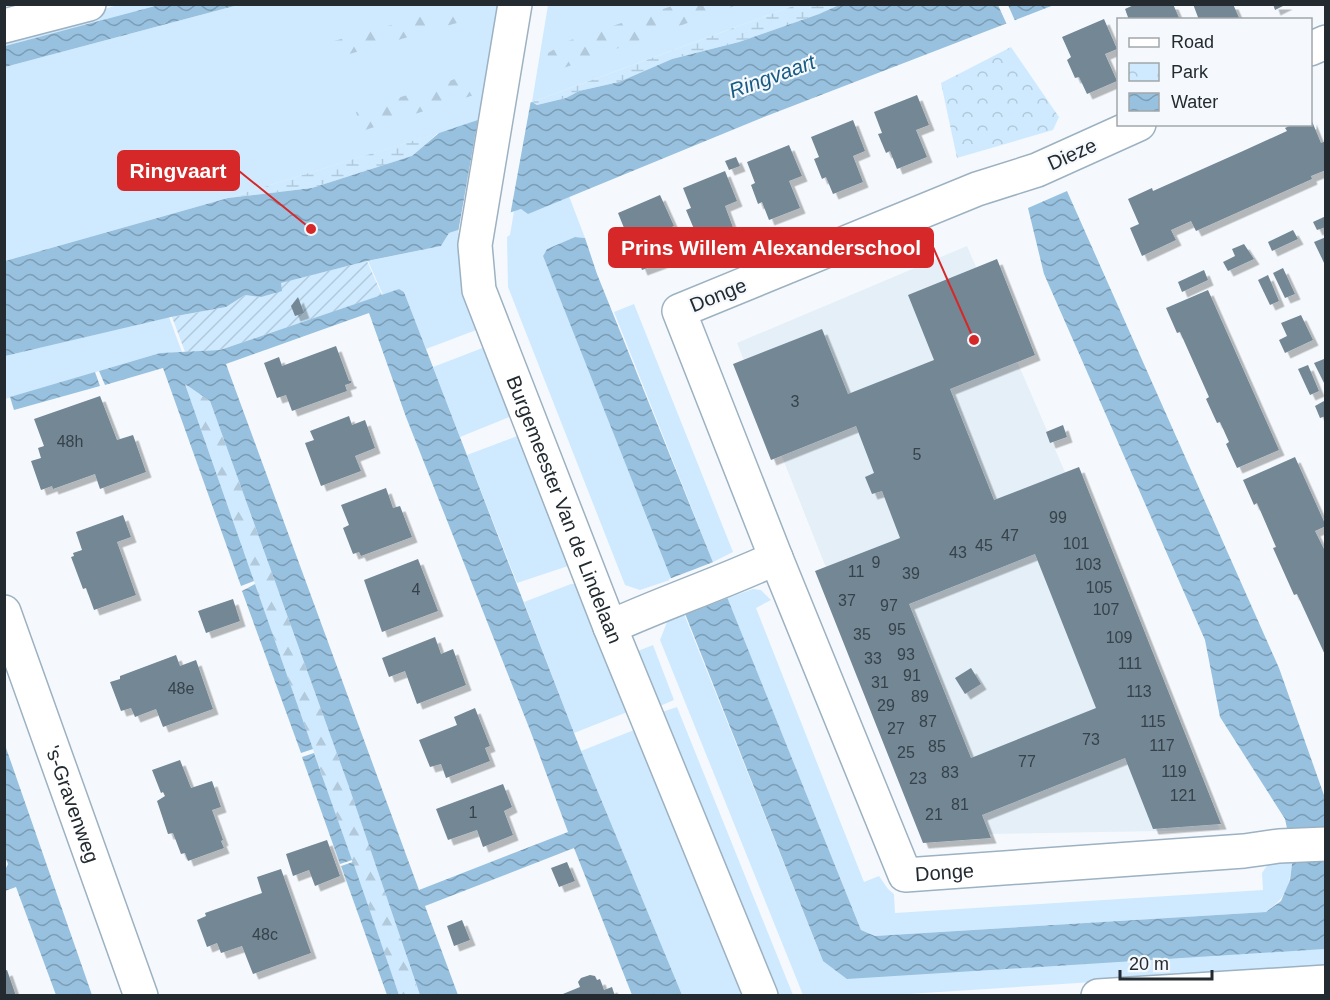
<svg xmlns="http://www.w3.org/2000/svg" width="1330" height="1000" viewBox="0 0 1330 1000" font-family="Helvetica,sans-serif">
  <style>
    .built { fill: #e4eff8 }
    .grass { fill: #cfeafe }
    .forest { fill: url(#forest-firs) }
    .wetland { fill: url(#wetland-marsh) }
    .park { fill: url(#park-crowns) }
    .garden { fill: url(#garden-furrows) }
    .water { fill: url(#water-waves); fill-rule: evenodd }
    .pier { fill: #f5f9fd }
    .building { fill: #738795; fill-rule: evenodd; filter: url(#shadow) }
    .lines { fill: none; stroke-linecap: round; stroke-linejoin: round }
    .minor-casing { stroke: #9cb1c1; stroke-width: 36 }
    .minor { stroke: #fff; stroke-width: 33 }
    .labels { text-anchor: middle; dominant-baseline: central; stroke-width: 4.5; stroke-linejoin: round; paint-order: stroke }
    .number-label { font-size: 16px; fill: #37424a }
    .street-label { font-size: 20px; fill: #232b31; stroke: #f5f9fd }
    .water-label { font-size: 21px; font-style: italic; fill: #185c84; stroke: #f5f9fd }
    .leader { fill: none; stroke: #d62828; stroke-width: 2 }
    .callout-dot { fill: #d62828; stroke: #f5f9fd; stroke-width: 2 }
    .callout { fill: #d62828; stroke: #d62828; stroke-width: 2 }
    .callout-label { font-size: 21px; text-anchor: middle; font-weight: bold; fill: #fff }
  </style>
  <defs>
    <pattern id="forest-firs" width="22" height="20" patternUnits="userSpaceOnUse" patternTransform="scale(1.5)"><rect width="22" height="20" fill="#cfeafe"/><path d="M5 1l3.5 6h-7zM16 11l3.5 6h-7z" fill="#b1c9da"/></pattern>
    <pattern id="wetland-marsh" width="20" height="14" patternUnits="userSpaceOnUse" patternTransform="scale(1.5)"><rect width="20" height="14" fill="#cfeafe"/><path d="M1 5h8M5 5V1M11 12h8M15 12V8" fill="none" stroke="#b1c9da"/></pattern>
    <pattern id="park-crowns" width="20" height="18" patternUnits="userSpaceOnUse" patternTransform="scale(1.5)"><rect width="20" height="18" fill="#cfeafe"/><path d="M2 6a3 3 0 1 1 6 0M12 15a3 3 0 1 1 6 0" fill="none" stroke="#b1c9da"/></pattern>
    <pattern id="garden-furrows" width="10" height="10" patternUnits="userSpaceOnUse" patternTransform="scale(1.5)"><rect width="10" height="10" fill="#cfeafe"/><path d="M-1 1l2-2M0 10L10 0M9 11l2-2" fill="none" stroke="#b1c9da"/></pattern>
    <pattern id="water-waves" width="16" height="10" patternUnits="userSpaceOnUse" patternTransform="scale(1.5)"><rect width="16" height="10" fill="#97c1df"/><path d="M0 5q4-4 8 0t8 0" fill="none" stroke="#7b9db5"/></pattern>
    <filter id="shadow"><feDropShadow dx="5.5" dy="5.5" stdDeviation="0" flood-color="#0004"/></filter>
  </defs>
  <rect width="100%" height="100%" fill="#f5f9fd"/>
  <polygon class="built" points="967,246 1220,830 932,835 737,343"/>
  <g class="grass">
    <polygon points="118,5 163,5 5,46 4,37"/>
    <polygon points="238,5 499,5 478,121 228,198 5,261 5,67"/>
    <polygon points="548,5 796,5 532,102"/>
    <polygon points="569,196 585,238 575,237 547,249 543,256 673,579 640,590 625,585 508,287 507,237 510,235 514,211 521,209 528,213"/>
    <polygon points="465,227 479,329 426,349 404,292 399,289 383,295 368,261 441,246 449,233"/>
    <polygon points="634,304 733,552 713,562 614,312"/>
    <polygon points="169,317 182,352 160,353 5,399 4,356"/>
    <polygon points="485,347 512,416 460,437 433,367"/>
    <polygon points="520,435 571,565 517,583 467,455"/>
    <polygon points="571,584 580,584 630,711 574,733 524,602"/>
    <path d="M753 589 761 590 771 600 756 608 864 882 879 876 888 889 894 894 895 913 1263 890 1262 873 1272 858 1293 856C1289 884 1290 895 1266 912L875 936 861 930 727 598Z"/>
    <polygon points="684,614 823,961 1263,952 1325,949 1325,967 893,995 803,995 660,640 667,622"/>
    <polygon points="653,645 674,700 660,706 638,651"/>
    <polygon points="677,707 793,995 775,995 662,712"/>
    <polygon points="639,728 744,995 682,995 581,751"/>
  </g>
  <g class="forest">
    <polygon points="462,5 467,20 339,57 334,41"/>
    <polygon points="675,5 737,5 558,70 545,68 548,53 568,41"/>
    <polygon points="470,74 477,94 362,131 356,112"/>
    <polygon points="185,384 210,401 349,787 420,995 399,995"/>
  </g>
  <g class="wetland">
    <polygon points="796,5 839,5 819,14 739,42 672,59 619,82 579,91 566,98 537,105 532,102"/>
    <polygon points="438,133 413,156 312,188 228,198"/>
  </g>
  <polygon class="park" points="1011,47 1059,117 1053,130 957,158 941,83"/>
  <polygon class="garden" points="367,261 382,295 220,350 185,352 172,317 226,307 245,295 261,297 280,283"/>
  <g class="water">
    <polygon points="163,4 238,5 5,67 5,46"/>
    <polygon points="839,5 1054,5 759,119 528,214 521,209 449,233 441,246 367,261 281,283 282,291 261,297 245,295 226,307 171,317 5,356 5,261 228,198 312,188 412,156 439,133 532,102 537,105 566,98 579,91 619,82 672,59 739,42 819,14"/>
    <polygon points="1067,191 1279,668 1325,798 1325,949 847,979 823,961 543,256 547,249 575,237 585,238 597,274 861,930 875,936 1266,912 1281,901 1290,880 1293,856 1285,819 1220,717 1205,640 1044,274 1028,208"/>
    <path d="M399 289 404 292 581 751 682 995H632L574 848 425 906 458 995H420L349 787 210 401 185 384 254 581 241 586 163 368 105 385 99 371 160 353 220 350ZM369 313 406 417 530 730 568 832 419 890 226 364Z"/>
    <polygon points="95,372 100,386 14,410 10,397"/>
    <polygon points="255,584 313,749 301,753 242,591"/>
    <polygon points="5,745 12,765 92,995 56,995 16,887 5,891 5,870 8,864 4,854"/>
    <polygon points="314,753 352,860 340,864 302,757"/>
    <polygon points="353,862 399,995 387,995 341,866"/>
  </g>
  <g class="pier">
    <polygon points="998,5 1008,5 1016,23 1008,27"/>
    <polygon points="531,100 510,216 458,233 478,119"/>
    <polygon points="716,561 730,597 682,616 669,579"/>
  </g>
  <g class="building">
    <polygon points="1136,4 1173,4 1180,20 1129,20 1125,9"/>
    <polygon points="1193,4 1233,4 1240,20 1199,20"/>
    <polygon points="1273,4 1287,4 1275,10"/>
    <polygon points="1104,19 1117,49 1105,54 1117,81 1087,94 1079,77 1075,78 1067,60 1071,57 1062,37"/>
    <polygon points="917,95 929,125 916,130 927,157 897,169 890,151 886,153 878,134 882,133 874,112"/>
    <polygon points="1311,119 1321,143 1326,141 1326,170 1311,176 1312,179 1196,231 1191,221 1171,230 1176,240 1142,256 1130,228 1139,224 1128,199 1152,188 1153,191 1243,151 1287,131 1285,128 1294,124 1311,124"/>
    <polygon points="853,120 865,151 853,156 863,182 833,194 826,177 822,179 814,159 819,157 811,137"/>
    <polygon points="789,145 802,176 789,181 800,208 769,220 762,202 758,204 751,185 755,183 747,162"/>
    <polygon points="736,157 740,166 729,170 725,161"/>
    <polygon points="725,171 737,201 725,206 735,233 706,245 698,227 694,229 686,210 691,208 683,188"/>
    <polygon points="660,195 674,226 661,232 672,259 642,270 635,252 630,254 622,235 626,233 618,213"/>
    <polygon points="1326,216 1326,227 1317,230 1313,222"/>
    <polygon points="1293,230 1298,239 1272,251 1268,242"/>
    <polygon points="1326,237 1326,267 1314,242"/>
    <polygon points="1244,244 1254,259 1228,271 1223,262 1235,256 1232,249"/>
    <path d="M997 259 1035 355 950 389 994 500 1079 467 1221 824 1153 829 1125 758 982 815 991 838 923 843 815 571 900 538 882 491 872 494 865 477 874 473 856 426 771 460 733 364 822 329 848 394 934 360 908 295ZM1035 554 1096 708 971 758 909 604Z"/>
    <polygon points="1283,268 1295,294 1285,298 1273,273"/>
    <polygon points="1204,270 1208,280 1182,292 1178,282"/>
    <polygon points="1268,275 1279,301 1270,305 1258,280"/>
    <polygon points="1208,290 1279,450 1237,468 1226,444 1229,442 1220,422 1217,423 1206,399 1209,397 1180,332 1177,333 1166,308"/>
    <polygon points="298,297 304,313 295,316 291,306"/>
    <polygon points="1301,315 1313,340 1285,353 1279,340 1287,336 1281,323"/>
    <polygon points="336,346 349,381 351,381 351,383 345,385 347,391 292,411 286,395 277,398 264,363 279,357 282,366"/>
    <polygon points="1324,359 1326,362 1326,387 1314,363"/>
    <polygon points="1308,365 1319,391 1310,395 1298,369"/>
    <polygon points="100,396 117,440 133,435 146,472 100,489 95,474 53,489 52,486 41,490 31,461 41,458 38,448 44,446 34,419"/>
    <polygon points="1324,401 1326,416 1320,418 1315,406"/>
    <polygon points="349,416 352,425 365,420 375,448 355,456 361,471 321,486 305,443 314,440 310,431"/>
    <polygon points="1063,425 1067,437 1050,443 1046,432"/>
    <polygon points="1295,457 1326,526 1315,531 1326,553 1326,657 1297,594 1294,595 1273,548 1276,547 1257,503 1254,505 1243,480"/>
    <polygon points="386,488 393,508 400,506 412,537 361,556 359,552 353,554 343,528 349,525 341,505"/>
    <polygon points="123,515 131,537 117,542 136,595 94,610 86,588 83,589 71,557 74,556 73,553 82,550 76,532"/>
    <polygon points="418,559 438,611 382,632 364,580"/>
    <polygon points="233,599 240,621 206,633 198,611"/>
    <polygon points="435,637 441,654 453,649 466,685 417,704 405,671 389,677 382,658"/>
    <polygon points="176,655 180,666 196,660 213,709 163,727 156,709 135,717 131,708 121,711 110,682 120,679 120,676"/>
    <polygon points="971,668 981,684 965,694 955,678"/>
    <polygon points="475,708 490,746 485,748 490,761 446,778 441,764 430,767 419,740 457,725 454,717"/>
    <polygon points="180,760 191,788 212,781 221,807 212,810 223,840 221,841 224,848 188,861 185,853 181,854 173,833 168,834 157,801 165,796 163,792 161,793 152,770"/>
    <polygon points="503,784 512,807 504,811 513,835 483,847 477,830 448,840 436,809"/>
    <polygon points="327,840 340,876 315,886 309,870 293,876 286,854"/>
    <polygon points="567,862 575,881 559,887 551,868"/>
    <polygon points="281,869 311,953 253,974 242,946 221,953 217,943 207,947 197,920 206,916 205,913 262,893 257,877"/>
    <polygon points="462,920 470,940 454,946 447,926"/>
    <polygon points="7,970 16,996 4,996 4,971"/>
    <polygon points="590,975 595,976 597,980 600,979 604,990 612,987 615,996 558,996 580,987 578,982 581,978"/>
  </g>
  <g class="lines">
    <g class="minor-casing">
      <g id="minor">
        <path id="s1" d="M515 4 475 245 479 290 610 627 761 996"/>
        <polyline points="4,26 89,4"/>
        <polyline points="1310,49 1326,42"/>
        <path id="s2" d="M1139 124 1037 170 977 189 679 311 776 558 905 875 1244 851 1279 846 1326 844"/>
        <path id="s3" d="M4 612 141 996"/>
        <path d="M610 627C665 602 722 583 776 558"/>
        <polyline points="1098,996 1326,982"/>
      </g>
    </g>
    <use href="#minor" class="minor"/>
  </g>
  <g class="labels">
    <g class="number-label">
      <text x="795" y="401">3</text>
      <text x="70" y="441">48h</text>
      <text x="917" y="454">5</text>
      <text x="1058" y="517">99</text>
      <text x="1010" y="535">47</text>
      <text x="1076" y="543">101</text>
      <text x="984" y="545">45</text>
      <text x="958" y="552">43</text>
      <text x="876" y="562">9</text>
      <text x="1088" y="564">103</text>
      <text x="856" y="571">11</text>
      <text x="911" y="573">39</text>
      <text x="1099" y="587">105</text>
      <text x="416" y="589">4</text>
      <text x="847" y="600">37</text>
      <text x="889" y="605">97</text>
      <text x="1106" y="609">107</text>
      <text x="897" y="629">95</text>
      <text x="862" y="634">35</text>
      <text x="1119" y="637">109</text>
      <text x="906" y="654">93</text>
      <text x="873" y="658">33</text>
      <text x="1130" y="663">111</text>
      <text x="912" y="675">91</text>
      <text x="880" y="682">31</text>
      <text x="181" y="688">48e</text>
      <text x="1139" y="691">113</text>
      <text x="920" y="696">89</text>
      <text x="886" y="705">29</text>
      <text x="928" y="721">87</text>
      <text x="1153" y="721">115</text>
      <text x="896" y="728">27</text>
      <text x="1091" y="739">73</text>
      <text x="1162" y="745">117</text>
      <text x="937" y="746">85</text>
      <text x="906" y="752">25</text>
      <text x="1027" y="761">77</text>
      <text x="1174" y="771">119</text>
      <text x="950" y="772">83</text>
      <text x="918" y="778">23</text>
      <text x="1183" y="795">121</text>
      <text x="960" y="804">81</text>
      <text x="473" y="812">1</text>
      <text x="934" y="814">21</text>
      <text x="265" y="934">48c</text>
    </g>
    <g class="street-label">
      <text transform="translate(1072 154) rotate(-24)">Dieze</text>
      <text transform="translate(718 295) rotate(-22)">Donge</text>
      <text stroke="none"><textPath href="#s1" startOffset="525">Burgemeester Van de Lindelaan</textPath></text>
      <text stroke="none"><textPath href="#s3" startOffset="204">'s-Gravenweg</textPath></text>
      <text stroke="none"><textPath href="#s2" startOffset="1144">Donge</textPath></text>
    </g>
    <g class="water-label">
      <text transform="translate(772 76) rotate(-20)">Ringvaart</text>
    </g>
  </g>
  <path class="leader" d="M311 229L239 171M974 340L933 247"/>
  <g class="callout-dot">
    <circle cx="311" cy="229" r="6"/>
    <circle cx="974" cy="340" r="6"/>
  </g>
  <g class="callout">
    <rect x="118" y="151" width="121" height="39" rx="6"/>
    <rect x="609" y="228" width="324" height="39" rx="6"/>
  </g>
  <g class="callout-label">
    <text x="178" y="178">Ringvaart</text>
    <text x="771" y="255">Prins Willem Alexanderschool</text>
  </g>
  <rect width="1330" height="1000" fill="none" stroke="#232b31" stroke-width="12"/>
  <rect x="1117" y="18" width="195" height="108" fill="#f5f9fd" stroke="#a1a7ab" stroke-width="1.5"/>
  <rect x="1129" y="38" width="30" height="9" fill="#ffffff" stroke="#a1a7ab" stroke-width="1.5"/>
  <text x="1171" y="48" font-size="18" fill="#232b31">Road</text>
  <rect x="1129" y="63" width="30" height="18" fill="url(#park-crowns)" stroke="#a1a7ab" stroke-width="1.5"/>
  <text x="1171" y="78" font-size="18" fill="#232b31">Park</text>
  <rect x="1129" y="93" width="30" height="18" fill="url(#water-waves)" stroke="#a1a7ab" stroke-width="1.5"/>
  <text x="1171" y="108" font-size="18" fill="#232b31">Water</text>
  <path d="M1120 970v9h92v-9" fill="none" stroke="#232b31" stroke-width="3"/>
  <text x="1129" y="970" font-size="18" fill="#232b31" stroke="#f5f9fd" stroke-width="4.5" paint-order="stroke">20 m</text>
</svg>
